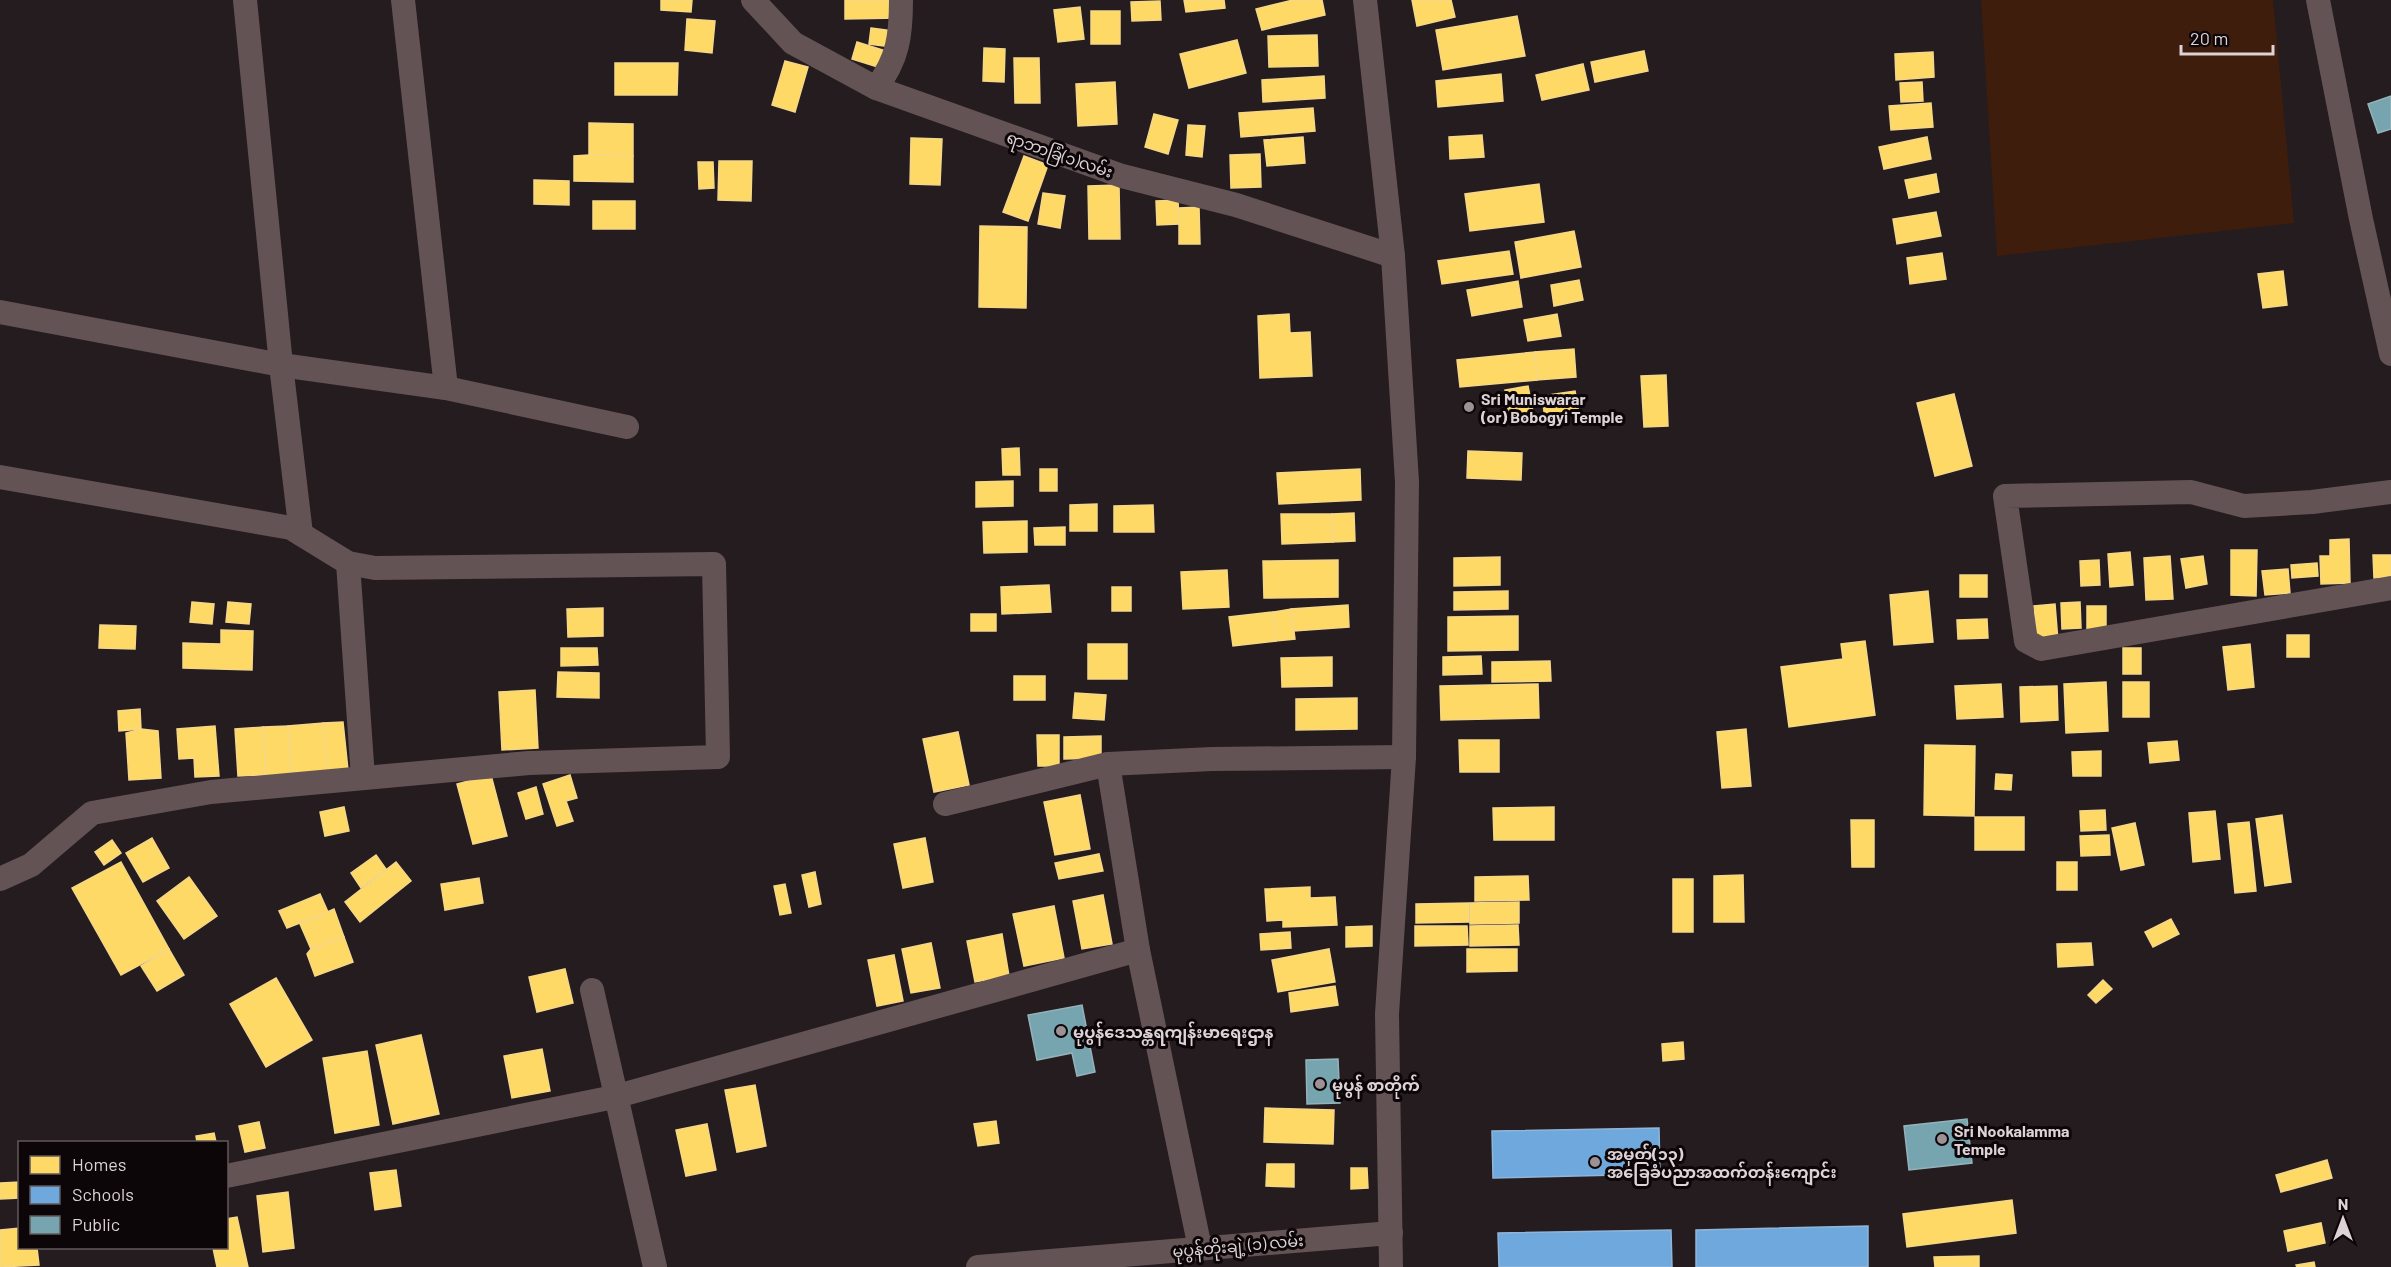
<svg xmlns="http://www.w3.org/2000/svg" width="2391" height="1267" viewBox="0 0 2391 1267" font-family="Barlow,'Noto Sans Myanmar',sans-serif">
  <style>
    .green { fill: #3f1d0d }
    .homes { fill: #ffd966; stroke: #f5d787; stroke-width: 1.5 }
    .schools { fill: #6fa8dc; stroke: #90b5da; stroke-width: 1.5 }
    .public { fill: #76a5af; stroke: #95b2ba; stroke-width: 1.5 }
    .lines { fill: none; stroke-linecap: round; stroke-linejoin: round }
    .street { stroke: #645354; stroke-width: 24 }
    .poi-dot { fill: #9c9295; stroke: #0c0608; stroke-width: 2 }
    .labels { text-anchor: middle; dominant-baseline: central; stroke-width: 6; stroke-linejoin: round; paint-order: stroke }
    .street-label { font-size: 16px; fill: #ddd2d5; stroke: #0c0608 }
    .poi-label { font-size: 16px; font-weight: bold; fill: #ddd2d5; stroke: #0c0608; text-anchor: start }
  </style>
  <rect width="100%" height="100%" fill="#241c1f"/>
  <polygon class="green" points="1981,0 2273,0 2294,223 1997,256"/>
  <g class="homes">
    <polygon points="661,0 692,0 691,12 661,10"/>
    <polygon points="845,0 898,0 898,18 845,19"/>
    <polygon points="1184,0 1224,0 1225,8 1186,12"/>
    <polygon points="1293,0 1322,0 1325,15 1262,30 1256,9"/>
    <polygon points="1412,0 1451,0 1455,17 1417,26"/>
    <polygon points="1160,1 1161,20 1132,21 1131,2"/>
    <polygon points="1080,7 1084,39 1058,42 1054,10"/>
    <rect x="1091" y="11" width="29" height="33"/>
    <polygon points="1517,16 1525,56 1443,70 1436,30"/>
    <polygon points="687,19 715,21 712,53 685,50"/>
    <polygon points="871,28 893,31 891,47 869,44"/>
    <polygon points="1317,35 1318,66 1269,67 1268,36"/>
    <polygon points="1237,40 1246,73 1189,88 1180,54"/>
    <polygon points="857,42 886,51 881,68 852,59"/>
    <polygon points="984,48 1005,49 1004,82 983,81"/>
    <polygon points="1644,51 1648,71 1595,82 1591,62"/>
    <polygon points="1933,52 1934,77 1896,80 1895,54"/>
    <polygon points="1014,58 1039,58 1040,103 1015,103"/>
    <polygon points="785,61 808,67 795,112 772,105"/>
    <polygon points="615,63 678,63 677,95 615,95"/>
    <polygon points="1583,64 1589,90 1542,100 1536,75"/>
    <polygon points="1501,74 1503,101 1438,107 1436,81"/>
    <polygon points="1324,76 1325,98 1263,102 1262,80"/>
    <polygon points="1115,82 1117,124 1078,126 1076,84"/>
    <polygon points="1922,82 1923,101 1901,102 1900,83"/>
    <polygon points="1931,103 1933,127 1891,130 1889,106"/>
    <polygon points="1313,108 1315,131 1241,137 1239,113"/>
    <polygon points="1154,114 1178,120 1168,154 1145,147"/>
    <polygon points="589,123 633,124 633,156 589,155"/>
    <polygon points="1188,125 1205,126 1202,157 1186,155"/>
    <polygon points="1482,135 1484,157 1450,159 1449,137"/>
    <polygon points="1303,137 1305,163 1267,166 1264,140"/>
    <polygon points="1927,137 1931,159 1884,169 1879,147"/>
    <polygon points="911,138 942,139 940,185 910,184"/>
    <polygon points="1260,154 1261,187 1231,188 1230,155"/>
    <polygon points="589,155 633,156 633,182 574,181 574,156"/>
    <polygon points="1024,156 1048,165 1028,221 1003,212"/>
    <polygon points="719,161 752,161 751,201 718,200"/>
    <polygon points="698,162 713,162 714,188 699,189"/>
    <polygon points="1936,174 1939,192 1909,198 1905,180"/>
    <polygon points="534,180 569,181 569,205 534,204"/>
    <polygon points="1539,184 1544,222 1470,231 1465,194"/>
    <polygon points="1119,185 1120,239 1089,239 1088,186"/>
    <polygon points="1043,193 1065,196 1060,228 1038,224"/>
    <polygon points="1178,200 1179,224 1157,225 1156,201"/>
    <rect x="593" y="201" width="42" height="28"/>
    <polygon points="1199,207 1200,244 1179,244 1179,208"/>
    <polygon points="1936,212 1941,236 1897,244 1893,219"/>
    <polygon points="980,226 1027,227 1026,308 979,307"/>
    <polygon points="1574,231 1581,267 1521,278 1515,242"/>
    <polygon points="1509,251 1513,274 1442,284 1438,261"/>
    <polygon points="1942,253 1946,279 1910,284 1907,258"/>
    <polygon points="2283,271 2287,305 2263,308 2258,274"/>
    <polygon points="1579,280 1583,300 1554,306 1551,285"/>
    <polygon points="1518,281 1522,307 1472,316 1467,290"/>
    <polygon points="1289,314 1290,333 1310,332 1312,376 1260,378 1258,316"/>
    <polygon points="1557,314 1561,336 1528,341 1524,320"/>
    <polygon points="1574,349 1576,377 1537,380 1535,352"/>
    <polygon points="1535,352 1537,380 1460,387 1457,360"/>
    <polygon points="1666,375 1668,426 1644,427 1641,376"/>
    <polygon points="1528,386 1534,417 1510,421 1505,390"/>
    <polygon points="1575,391 1579,414 1545,419 1542,396"/>
    <polygon points="1954,394 1972,466 1935,476 1917,403"/>
    <polygon points="1019,448 1020,475 1003,475 1002,449"/>
    <polygon points="1468,451 1522,453 1521,480 1467,478"/>
    <rect x="1040" y="469" width="17" height="22"/>
    <polygon points="1360,469 1361,500 1279,504 1277,473"/>
    <polygon points="1013,481 1013,506 976,507 976,482"/>
    <polygon points="1097,504 1097,531 1070,531 1070,505"/>
    <polygon points="1153,505 1154,532 1114,532 1114,506"/>
    <polygon points="1354,513 1355,541 1333,542 1332,514"/>
    <polygon points="1281,514 1332,514 1333,542 1282,544"/>
    <polygon points="1027,521 1027,552 984,553 983,522"/>
    <polygon points="1065,527 1065,545 1035,545 1034,528"/>
    <polygon points="2349,539 2350,583 2321,584 2320,556 2330,556 2330,540"/>
    <polygon points="2231,550 2257,550 2256,596 2231,595"/>
    <polygon points="2130,552 2133,585 2110,587 2108,554"/>
    <polygon points="2373,555 2391,555 2391,577 2374,578"/>
    <polygon points="2170,556 2173,599 2146,600 2144,558"/>
    <polygon points="2203,556 2207,584 2186,588 2181,559"/>
    <polygon points="1500,557 1500,585 1454,586 1454,558"/>
    <polygon points="1338,560 1338,597 1264,598 1263,561"/>
    <polygon points="2099,560 2100,585 2081,586 2080,561"/>
    <polygon points="2317,563 2318,576 2292,578 2291,565"/>
    <polygon points="2288,569 2290,593 2265,595 2262,571"/>
    <polygon points="1227,570 1229,607 1183,609 1181,572"/>
    <rect x="1960" y="575" width="27" height="22"/>
    <polygon points="1049,585 1051,612 1002,614 1001,587"/>
    <rect x="1112" y="587" width="19" height="24"/>
    <polygon points="1508,591 1508,609 1454,610 1454,592"/>
    <polygon points="1928,591 1933,642 1894,645 1890,595"/>
    <polygon points="192,602 214,604 212,624 190,622"/>
    <polygon points="228,602 251,604 249,624 226,622"/>
    <polygon points="2080,602 2081,628 2062,629 2061,603"/>
    <polygon points="2055,604 2058,641 2037,643 2034,606"/>
    <polygon points="1348,605 1349,627 1294,631 1291,609"/>
    <rect x="2087" y="606" width="19" height="29"/>
    <polygon points="603,608 603,636 568,637 567,609"/>
    <polygon points="1291,609 1295,639 1276,641 1273,612"/>
    <polygon points="1273,612 1276,641 1233,646 1229,617"/>
    <rect x="971" y="614" width="25" height="17"/>
    <polygon points="1518,616 1518,650 1448,651 1448,617"/>
    <polygon points="1987,619 1988,638 1958,639 1957,620"/>
    <polygon points="100,625 136,626 135,649 99,648"/>
    <polygon points="221,630 253,631 252,670 183,668 183,643 221,644"/>
    <rect x="2287" y="635" width="22" height="22"/>
    <polygon points="1865,641 1875,715 1789,727 1781,667 1843,659 1841,644"/>
    <rect x="1088" y="644" width="39" height="35"/>
    <polygon points="2250,644 2254,687 2228,690 2223,647"/>
    <polygon points="561,648 597,648 598,665 561,666"/>
    <rect x="2123" y="648" width="18" height="26"/>
    <polygon points="1481,656 1482,674 1443,675 1443,657"/>
    <polygon points="1332,657 1332,686 1282,687 1281,658"/>
    <polygon points="1550,661 1551,681 1492,682 1492,662"/>
    <polygon points="558,672 599,673 599,698 557,697"/>
    <rect x="1014" y="676" width="31" height="24"/>
    <polygon points="2106,682 2108,731 2066,733 2064,684"/>
    <rect x="2123" y="682" width="26" height="35"/>
    <polygon points="1538,684 1539,718 1441,720 1440,686"/>
    <polygon points="2001,684 2003,717 1957,719 1955,686"/>
    <polygon points="2057,686 2058,720 2021,722 2020,687"/>
    <polygon points="535,690 538,748 502,750 499,692"/>
    <polygon points="1075,693 1106,695 1104,720 1073,718"/>
    <polygon points="1357,698 1357,729 1296,730 1296,699"/>
    <polygon points="140,709 141,729 119,731 118,711"/>
    <polygon points="343,722 348,770 327,772 323,723"/>
    <polygon points="323,723 327,772 291,774 288,726"/>
    <polygon points="215,726 219,776 195,777 194,758 179,759 177,729"/>
    <polygon points="288,726 291,774 266,775 263,727"/>
    <polygon points="263,727 266,775 238,776 235,729"/>
    <polygon points="141,729 158,731 161,778 129,780 126,733"/>
    <polygon points="1746,729 1751,786 1722,788 1717,732"/>
    <polygon points="958,732 969,785 934,792 923,739"/>
    <polygon points="1037,735 1059,735 1059,766 1038,766"/>
    <polygon points="1101,736 1101,758 1064,759 1064,737"/>
    <polygon points="1459,740 1499,740 1499,772 1460,772"/>
    <polygon points="2177,741 2179,760 2150,763 2148,743"/>
    <polygon points="1925,745 1975,746 1974,816 1924,815"/>
    <polygon points="2101,751 2101,776 2073,776 2072,752"/>
    <polygon points="1996,774 2012,775 2011,790 1995,789"/>
    <polygon points="491,775 507,836 473,844 457,784"/>
    <polygon points="570,775 577,798 566,801 573,821 557,826 543,784"/>
    <polygon points="536,787 543,814 526,819 518,793"/>
    <polygon points="1080,795 1090,849 1055,855 1044,802"/>
    <polygon points="344,807 349,831 325,836 320,812"/>
    <polygon points="1554,807 1554,840 1494,840 1493,808"/>
    <polygon points="2105,810 2106,830 2081,831 2080,811"/>
    <polygon points="2215,811 2220,859 2193,862 2189,813"/>
    <polygon points="2282,815 2291,882 2265,886 2256,819"/>
    <rect x="1975" y="817" width="49" height="33"/>
    <polygon points="1851,820 1874,820 1874,867 1852,867"/>
    <polygon points="2249,822 2256,891 2235,893 2228,824"/>
    <polygon points="2135,823 2144,865 2121,870 2112,828"/>
    <polygon points="2109,835 2110,855 2081,856 2080,836"/>
    <polygon points="152,838 169,868 143,882 126,853"/>
    <polygon points="925,838 933,882 903,888 894,844"/>
    <polygon points="112,840 121,853 104,865 95,852"/>
    <polygon points="1099,854 1103,871 1059,879 1055,863"/>
    <polygon points="376,855 386,869 361,888 351,873"/>
    <polygon points="121,862 169,949 121,975 72,888"/>
    <polygon points="396,862 411,881 360,922 345,902"/>
    <rect x="2057" y="862" width="20" height="28"/>
    <polygon points="815,872 821,904 809,907 802,875"/>
    <polygon points="1743,875 1744,922 1714,922 1714,876"/>
    <polygon points="1528,876 1529,900 1475,901 1475,877"/>
    <polygon points="189,877 217,916 184,939 157,901"/>
    <polygon points="479,878 483,903 445,910 441,884"/>
    <rect x="1673" y="879" width="20" height="53"/>
    <polygon points="785,884 791,913 780,915 774,886"/>
    <polygon points="1310,887 1310,898 1335,897 1337,925 1283,927 1283,920 1267,921 1265,889"/>
    <polygon points="320,894 328,912 287,928 279,911"/>
    <polygon points="1103,895 1112,944 1082,949 1073,901"/>
    <polygon points="1519,902 1519,923 1470,924 1470,903"/>
    <polygon points="1469,903 1469,922 1416,923 1416,904"/>
    <polygon points="1054,906 1064,958 1024,966 1013,914"/>
    <polygon points="334,909 344,937 311,949 300,924"/>
    <polygon points="2171,919 2179,934 2153,947 2145,932"/>
    <polygon points="1518,925 1519,945 1470,946 1470,926"/>
    <polygon points="1372,926 1372,946 1346,947 1346,927"/>
    <polygon points="1415,926 1467,926 1468,945 1415,946"/>
    <polygon points="1290,932 1291,948 1261,950 1260,934"/>
    <polygon points="1002,934 1009,976 975,982 967,941"/>
    <polygon points="344,937 353,962 315,976 307,954 311,949"/>
    <polygon points="931,943 940,988 911,993 902,949"/>
    <polygon points="2091,943 2093,965 2058,967 2057,944"/>
    <polygon points="169,949 184,975 157,991 141,966"/>
    <polygon points="1329,949 1335,982 1278,992 1272,960"/>
    <polygon points="1467,949 1517,949 1517,971 1467,972"/>
    <polygon points="894,955 903,1001 877,1006 868,960"/>
    <polygon points="565,969 573,1003 537,1012 529,977"/>
    <polygon points="276,978 312,1040 266,1067 230,1004"/>
    <polygon points="2103,980 2112,989 2096,1003 2088,995"/>
    <polygon points="1335,986 1338,1005 1291,1012 1289,993"/>
    <polygon points="421,1035 439,1114 393,1124 376,1045"/>
    <polygon points="1683,1042 1684,1059 1663,1061 1662,1044"/>
    <polygon points="542,1049 550,1091 512,1098 504,1056"/>
    <polygon points="367,1051 379,1125 335,1133 323,1058"/>
    <polygon points="755,1085 766,1146 737,1152 725,1090"/>
    <polygon points="1265,1108 1334,1110 1333,1144 1264,1142"/>
    <polygon points="996,1121 999,1143 978,1146 974,1124"/>
    <polygon points="259,1122 265,1148 245,1152 239,1126"/>
    <polygon points="707,1124 716,1170 686,1176 676,1130"/>
    <polygon points="214,1133 216,1142 197,1142 196,1136"/>
    <polygon points="2327,1160 2332,1178 2281,1192 2276,1175"/>
    <polygon points="1267,1164 1294,1164 1294,1187 1266,1186"/>
    <polygon points="1351,1168 1367,1168 1368,1188 1351,1189"/>
    <polygon points="396,1170 401,1206 375,1210 370,1173"/>
    <polygon points="20,1182 20,1198 0,1199 0,1183"/>
    <polygon points="288,1192 294,1248 263,1252 257,1196"/>
    <polygon points="2012,1200 2016,1233 1907,1247 1903,1214"/>
    <polygon points="237,1217 248,1267 217,1267 213,1248 226,1248 226,1219"/>
    <polygon points="2321,1223 2325,1243 2288,1251 2284,1231"/>
    <polygon points="20,1228 20,1248 37,1248 39,1265 0,1267 0,1230"/>
    <polygon points="1979,1256 1979,1267 1935,1267 1934,1257"/>
    <polygon points="2314,1262 2315,1267 2297,1267 2296,1265"/>
  </g>
  <g class="schools">
    <polygon points="1659,1128 1660,1174 1493,1178 1492,1131"/>
    <polygon points="1868,1226 1868,1267 1696,1267 1696,1230"/>
    <polygon points="1671,1230 1672,1267 1499,1267 1498,1233"/>
  </g>
  <g class="public">
    <polygon points="2391,96 2391,129 2378,133 2368,104"/>
    <polygon points="1082,1005 1095,1072 1077,1076 1072,1053 1037,1060 1028,1015"/>
    <polygon points="1338,1059 1340,1103 1307,1104 1306,1060"/>
    <polygon points="1967,1119 1972,1163 1909,1170 1904,1126"/>
  </g>
  <g class="lines">
    <g class="street">
      <polyline points="245,0 281,365 301,534"/>
      <polyline points="403,0 446,388"/>
      <polyline points="753,0 793,43 876,88 1122,176 1236,205 1393,256"/>
      <polyline points="1365,0 1393,256 1407,482 1404,757 1387,1014 1391,1267"/>
      <polyline points="2318,0 2361,219 2391,354"/>
      <path d="M876 88C898 59 901 36 901 0"/>
      <polyline points="0,312 281,365 446,388 627,427"/>
      <polyline points="0,477 291,528 348,563 375,568 714,564 718,757 529,763 211,792 92,813 31,865 0,879"/>
      <polyline points="2391,492 2312,502 2244,506 2191,492 2005,496 2026,641 2041,649 2391,588"/>
      <polyline points="348,563 363,778"/>
      <polyline points="1108,764 1138,950"/>
      <polyline points="945,804 1108,764 1212,759 1404,757"/>
      <polyline points="592,990 655,1267"/>
      <polyline points="226,1176 614,1097 1138,950 1200,1248"/>
      <polyline points="978,1267 1391,1233"/>
    </g>
  </g>
  <g class="poi-dot">
    <circle cx="1469" cy="407" r="6"/>
    <circle cx="1061" cy="1031" r="6"/>
    <circle cx="1320" cy="1084" r="6"/>
    <circle cx="1942" cy="1139" r="6"/>
    <circle cx="1595" cy="1162" r="6"/>
  </g>
  <g class="labels">
    <g class="street-label">
      <text transform="translate(1060 154) rotate(19)">ရာဘာခြံ(၁)လမ်း</text>
      <text transform="translate(1238 1245) rotate(-5)">မုပွန်တိုးချဲ့ (၁) လမ်း</text>
    </g>
    <g class="poi-label">
      <text x="1481" y="398">Sri Muniswarar<tspan x="1481" dy="18">(or) Bobogyi Temple</tspan></text>
      <text x="1073" y="1031">မုပွန်ဒေသန္တရကျန်းမာရေးဌာန</text>
      <text x="1332" y="1084">မုပွန် စာတိုက်</text>
      <text x="1954" y="1130">Sri Nookalamma<tspan x="1954" dy="18">Temple</tspan></text>
      <text x="1607" y="1153">အမှတ်(၁၃)<tspan x="1607" dy="18">အခြေခံပညာအထက်တန်းကျောင်း</tspan></text>
    </g>
  </g>
  <rect x="18" y="1141" width="210" height="108" fill="#0c0608" stroke="#60585a" stroke-width="1.5"/>
  <rect x="30" y="1156" width="30" height="18" fill="#ffd966" stroke="#60585a" stroke-width="1.5"/>
  <text x="72" y="1171" font-size="18" fill="#ddd2d5">Homes</text>
  <rect x="30" y="1186" width="30" height="18" fill="#6fa8dc" stroke="#60585a" stroke-width="1.5"/>
  <text x="72" y="1201" font-size="18" fill="#ddd2d5">Schools</text>
  <rect x="30" y="1216" width="30" height="18" fill="#76a5af" stroke="#60585a" stroke-width="1.5"/>
  <text x="72" y="1231" font-size="18" fill="#ddd2d5">Public</text>
  <g transform="translate(2343 1219)" stroke="#0c0608" stroke-width="4.5" paint-order="stroke">
  <path d="M0-4.5L10 22L0 15L-10 22Z" fill="#ddd2d5"/>
  <text y="-9" font-size="16" font-weight="bold" text-anchor="middle" fill="#ddd2d5">N</text>
  </g>
  <path d="M2181 45v9h92v-9" fill="none" stroke="#ddd2d5" stroke-width="3"/>
  <text x="2190" y="45" font-size="18" fill="#ddd2d5" stroke="#0c0608" stroke-width="4.5" paint-order="stroke">20 m</text>
</svg>
